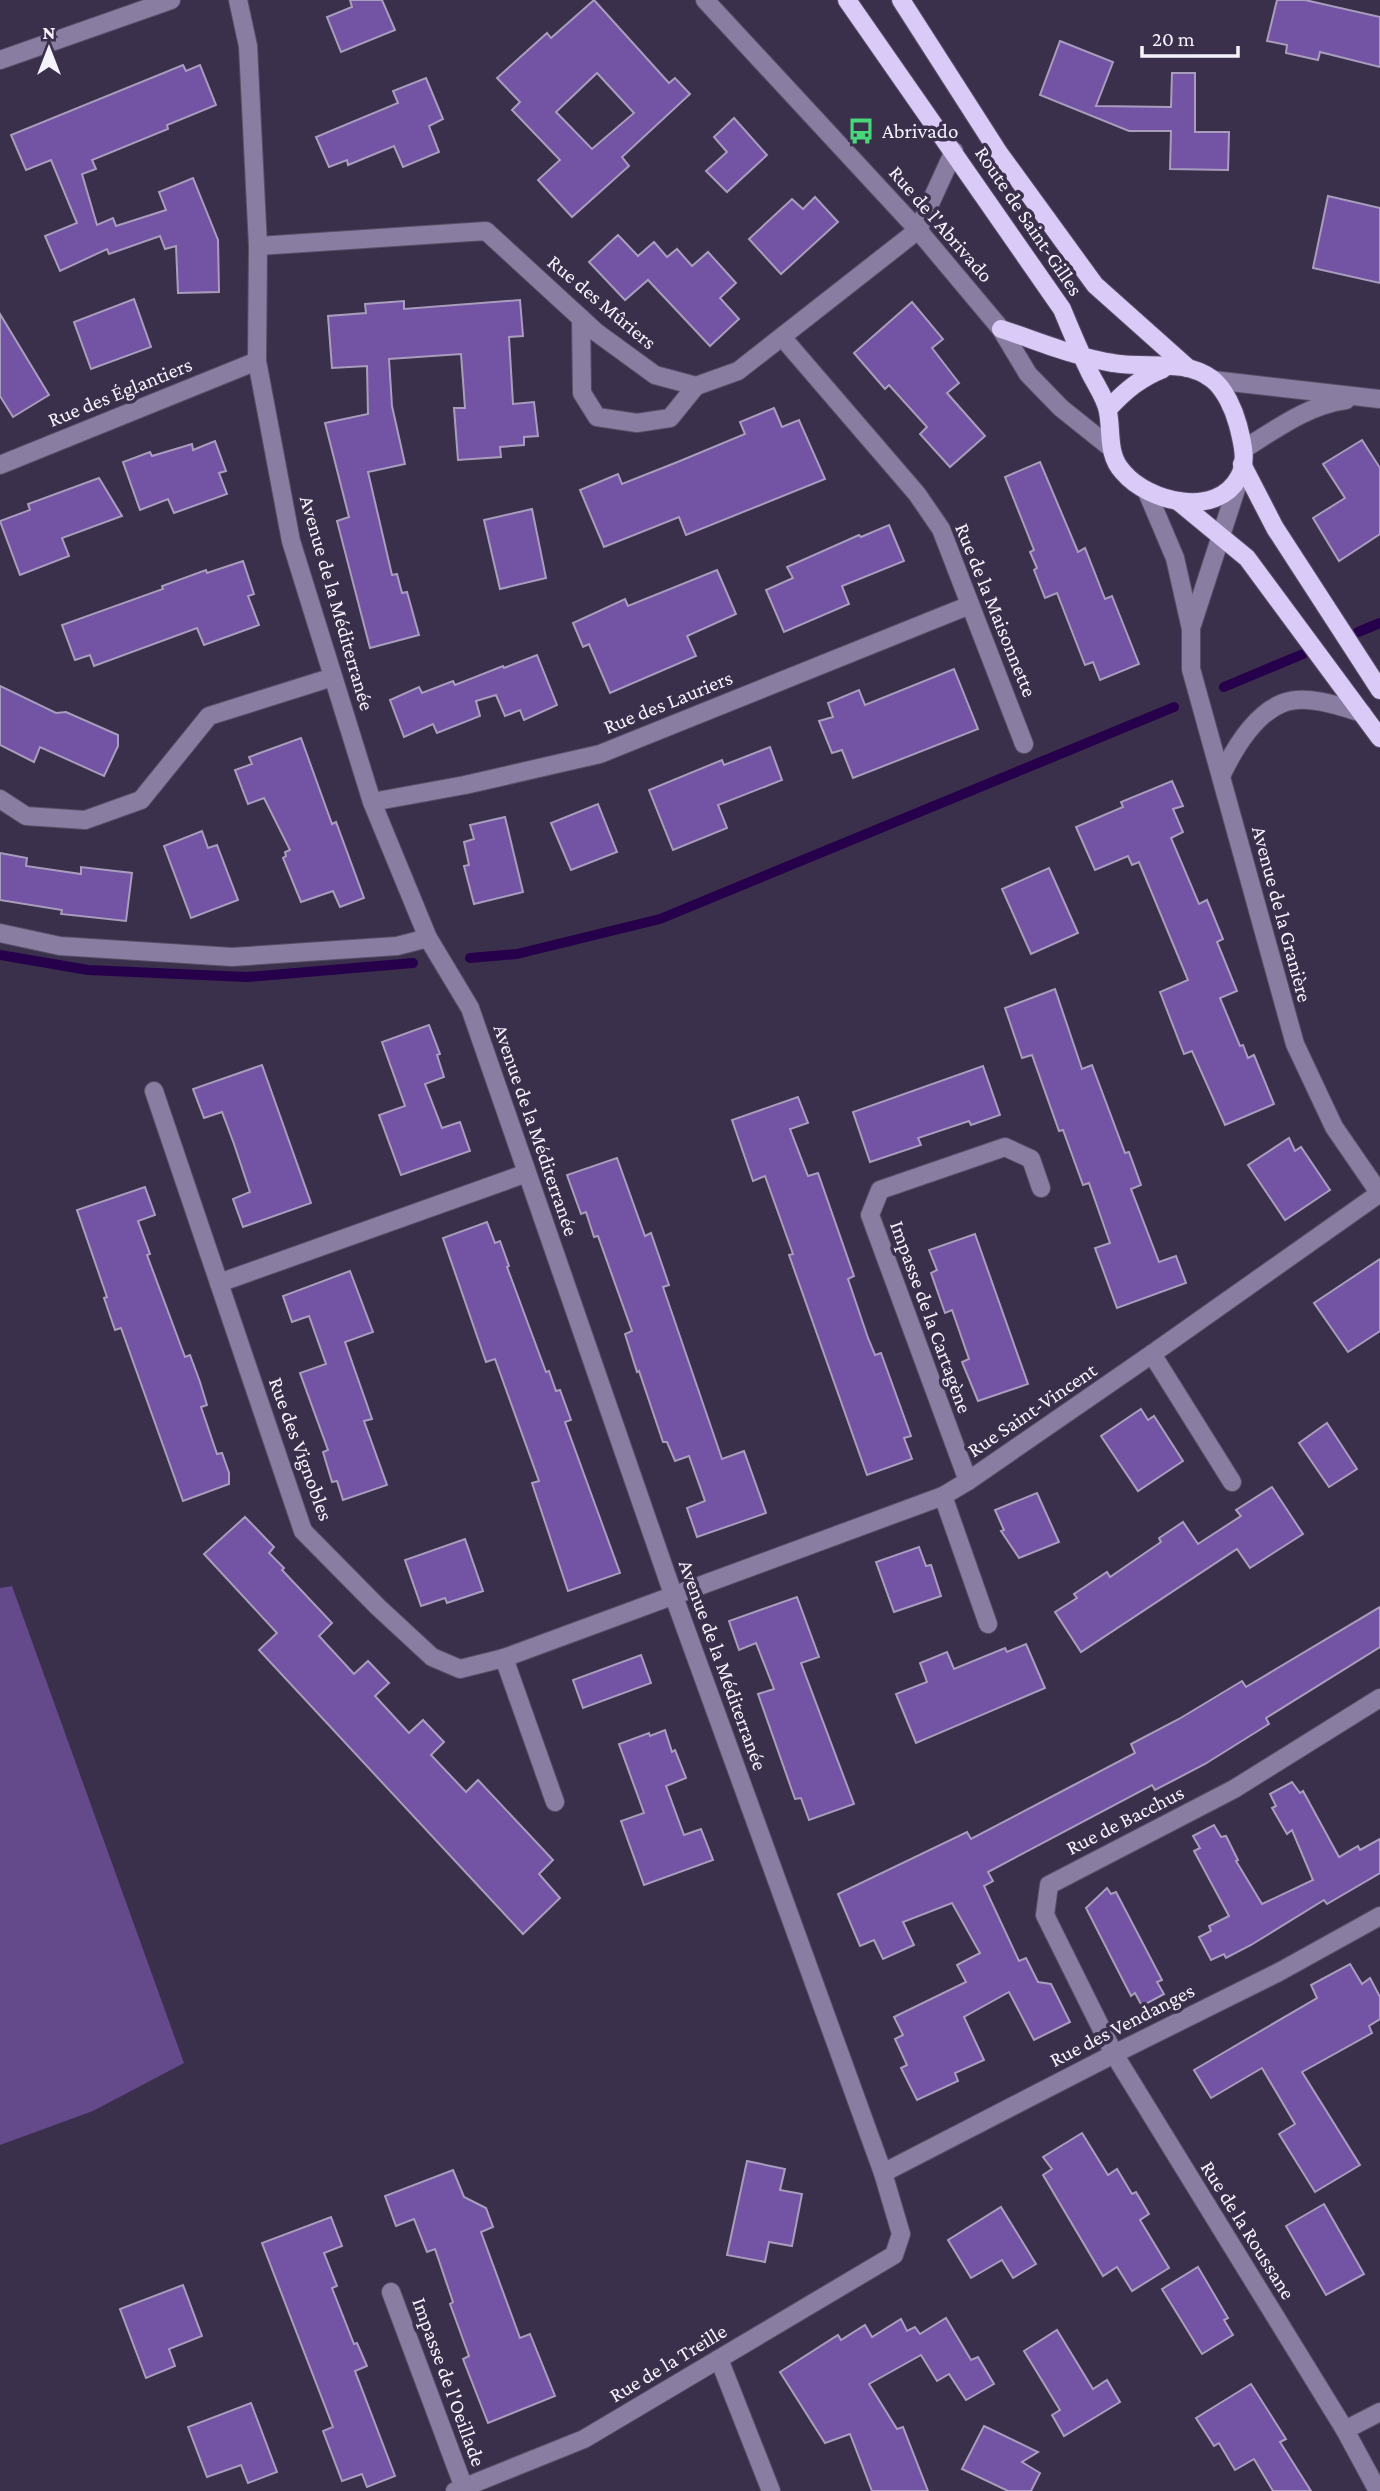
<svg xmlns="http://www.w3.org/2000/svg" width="1380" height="2491" viewBox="0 0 1380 2491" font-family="'Crimson Pro',serif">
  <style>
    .green { fill: #64498b }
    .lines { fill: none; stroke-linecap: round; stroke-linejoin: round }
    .stream { stroke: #27004b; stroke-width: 10 }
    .building { fill: #7353a3; stroke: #a89dbd; stroke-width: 2; fill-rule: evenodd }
    .minor-casing { stroke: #584f67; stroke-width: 20 }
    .major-casing { stroke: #584f67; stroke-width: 20 }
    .minor { stroke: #8a7da2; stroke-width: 18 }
    .major { stroke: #dacaf8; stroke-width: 18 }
    .labels { text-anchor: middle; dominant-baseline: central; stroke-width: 7; stroke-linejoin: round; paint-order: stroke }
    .poi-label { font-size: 21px; fill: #f5f2fc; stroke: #3a304b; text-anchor: start }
    .street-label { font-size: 21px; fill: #f5f2fc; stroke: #3a304b }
  </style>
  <rect width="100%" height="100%" fill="#3a304b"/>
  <polygon class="green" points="12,1586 184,2063 93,2111 0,2145 0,1588"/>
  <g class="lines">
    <g class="stream">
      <polyline points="1358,632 1380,623"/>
      <polyline points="1224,687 1303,654"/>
      <polyline points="0,955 88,970 247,977 413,963"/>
      <polyline points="470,958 517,954 660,919 1174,707"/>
    </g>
  </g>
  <g class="building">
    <polygon points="350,0 382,0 395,30 341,52 327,17 352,7"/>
    <path d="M594 0 669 83 675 78 690 94 622 157 629 166 572 217 538 180 560 160 512 110 520 102 497 78 547 33 551 38ZM597 73 634 113 592 149 556 112Z"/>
    <polygon points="1277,0 1305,0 1380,17 1380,67 1320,52 1318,60 1286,53 1287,45 1267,41"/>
    <polygon points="1060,41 1113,62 1096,106 1171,107 1172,73 1195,73 1195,132 1229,132 1228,170 1170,169 1171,131 1129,131 1040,95"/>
    <polygon points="183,65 186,71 200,65 216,105 167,125 168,129 92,160 96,169 82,174 97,225 113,218 116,226 166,210 159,192 193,178 218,240 219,292 178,293 176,246 165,249 160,236 109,254 107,249 60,271 45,236 77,223 51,160 26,170 11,135"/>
    <polygon points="426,78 443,119 429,126 439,152 403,167 394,146 348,165 347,160 329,167 316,137 398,103 393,91"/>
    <polygon points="734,118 767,155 727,192 706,171 727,152 714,137"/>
    <polygon points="1328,196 1380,208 1380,283 1313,268"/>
    <polygon points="815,197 838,222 781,274 749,239 792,199 803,209"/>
    <polygon points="618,235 638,256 654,242 667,257 677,249 692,266 708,252 736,283 720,298 739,319 710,346 648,280 625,300 589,262"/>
    <polygon points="134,299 151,347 91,369 74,322"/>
    <polygon points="520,300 523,336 509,337 513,404 534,402 538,436 524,437 524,445 500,447 501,457 458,460 454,408 465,408 461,354 389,359 392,406 405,464 368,472 392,575 397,574 402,593 407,592 419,635 370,648 337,521 349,517 325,423 368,414 367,366 332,368 328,316 366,313 365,304 404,301 404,309"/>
    <polygon points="912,302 943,339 932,348 959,383 947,393 985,436 950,467 920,434 927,427 889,385 885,389 854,353"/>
    <polygon points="0,314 49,395 13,417 0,396"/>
    <polygon points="774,408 782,427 799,420 825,479 686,535 679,517 604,547 580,490 618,474 622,484 680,461 745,434 740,422"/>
    <polygon points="1362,440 1380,468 1380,534 1339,561 1313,518 1345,498 1323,464"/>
    <polygon points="215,441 226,471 219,473 227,494 174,513 168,499 140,510 123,462 150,452 152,456 192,444 193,450"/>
    <polygon points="1040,462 1078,552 1085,548 1105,599 1112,596 1139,664 1100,680 1093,662 1085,665 1057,593 1045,598 1034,570 1037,568 1030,552 1034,550 1005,477"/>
    <polygon points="99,478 122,516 62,538 69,556 20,575 0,521 30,510 28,504"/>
    <polygon points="532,509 546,578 500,589 484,520"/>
    <polygon points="889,525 904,561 842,586 849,604 784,632 766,590 793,578 787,567 859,535 861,537"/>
    <polygon points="243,561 254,594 248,596 259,625 204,645 197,628 94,666 90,655 75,660 62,625 163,589 162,586 206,570 207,573"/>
    <polygon points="717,570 736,614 687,636 696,656 610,693 589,644 583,647 573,623 625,599 628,606"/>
    <polygon points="537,655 557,705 524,720 520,710 505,716 496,695 476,701 480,716 437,733 433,724 404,737 390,700 419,687 422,693 453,681 455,685 503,666 504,668"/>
    <polygon points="954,669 978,729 853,778 842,750 832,753 819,721 833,717 828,703 859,690 865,705"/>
    <polygon points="0,686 56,713 66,712 118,735 118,746 104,776 40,747 34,762 0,745"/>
    <polygon points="301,738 332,824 336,822 364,898 340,907 333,891 301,902 283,858 286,856 285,852 290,850 264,798 248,804 235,770 252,764 249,757"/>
    <polygon points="770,747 782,780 718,805 727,828 673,850 649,790 722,760 724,765"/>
    <polygon points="1172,781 1183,806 1173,809 1183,832 1171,838 1199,904 1207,900 1223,939 1217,942 1237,991 1220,998 1240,1046 1243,1045 1248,1058 1254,1055 1274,1104 1225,1125 1192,1051 1184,1054 1160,992 1188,980 1139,862 1132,865 1128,856 1095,870 1076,827 1123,807 1121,802"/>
    <polygon points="598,804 617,852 571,870 551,823"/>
    <polygon points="505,817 523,892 474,904 464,866 469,865 464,842 474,839 470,825"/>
    <polygon points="202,831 208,848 217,845 238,900 191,918 164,846"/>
    <polygon points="0,853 27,858 26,866 81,874 81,867 132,873 126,921 61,914 62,910 0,900"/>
    <polygon points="1049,868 1078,933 1031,954 1002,889"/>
    <polygon points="1055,989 1082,1069 1092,1065 1125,1153 1129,1152 1141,1185 1131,1189 1159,1262 1176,1256 1186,1283 1117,1308 1095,1248 1110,1243 1089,1183 1083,1185 1063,1130 1059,1131 1032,1055 1022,1058 1005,1008"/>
    <polygon points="429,1025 440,1054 437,1055 444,1077 425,1084 442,1128 460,1122 470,1151 401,1175 379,1115 405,1106 382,1042"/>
    <polygon points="262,1065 311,1203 243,1227 233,1199 250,1192 234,1144 222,1112 204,1118 193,1089"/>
    <polygon points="983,1066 1000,1115 971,1125 969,1121 918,1138 921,1145 870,1162 853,1112"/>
    <polygon points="798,1097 808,1123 790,1129 808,1176 818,1173 854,1276 848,1279 868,1338 875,1355 881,1353 911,1436 904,1438 912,1459 867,1475 789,1255 793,1254 765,1176 753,1181 732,1120"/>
    <polygon points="1289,1138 1295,1151 1301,1147 1330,1190 1285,1220 1248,1165"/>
    <polygon points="617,1158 645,1236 651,1233 669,1285 663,1287 722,1459 744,1451 766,1513 697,1537 687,1508 705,1501 689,1456 675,1461 667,1442 663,1442 639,1371 637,1372 625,1334 632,1331 598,1236 594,1237 586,1212 581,1214 567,1175"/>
    <polygon points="145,1187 155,1215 138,1221 150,1254 147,1255 185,1357 190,1355 200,1382 207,1405 201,1407 217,1454 222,1453 229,1473 229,1484 183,1501 121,1328 115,1330 104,1298 107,1297 77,1210"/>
    <polygon points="487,1222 495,1243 500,1241 509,1266 507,1267 546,1372 549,1371 556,1391 560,1390 571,1420 565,1422 620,1573 568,1591 532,1483 539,1481 495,1359 486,1362 443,1238"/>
    <polygon points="975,1234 1028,1384 978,1401 962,1362 969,1359 952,1310 945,1313 931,1273 937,1270 929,1250"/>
    <polygon points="1380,1259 1380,1331 1348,1352 1314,1303"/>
    <polygon points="350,1271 373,1332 345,1342 372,1419 364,1421 387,1485 343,1500 337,1481 332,1482 323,1452 328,1450 300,1373 326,1364 309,1316 292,1322 283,1296"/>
    <polygon points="1141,1409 1148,1420 1154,1416 1183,1461 1138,1491 1101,1436"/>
    <polygon points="1327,1423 1357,1469 1329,1487 1299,1443"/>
    <polygon points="1272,1487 1303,1534 1250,1568 1237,1549 1081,1652 1055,1612 1077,1598 1074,1594 1107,1572 1110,1577 1161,1542 1159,1538 1183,1522 1198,1544 1241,1516 1236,1510"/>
    <polygon points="1037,1493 1059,1542 1019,1558 1001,1531 1004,1530 995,1510"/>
    <polygon points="245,1517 274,1547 269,1553 284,1568 282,1570 332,1623 319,1636 354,1674 368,1661 389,1683 375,1696 409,1733 423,1720 444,1742 431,1755 466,1792 478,1780 553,1860 539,1874 560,1898 523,1934 259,1650 277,1633 204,1554"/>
    <polygon points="465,1539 483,1591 447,1603 445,1598 421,1606 405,1560"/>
    <polygon points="919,1547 926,1566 931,1565 941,1596 894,1612 876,1562"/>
    <polygon points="797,1597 819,1657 801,1663 854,1804 809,1820 801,1798 795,1799 758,1694 774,1689 756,1643 739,1650 729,1621"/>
    <polygon points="1380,1607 1380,1647 1266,1718 1269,1724 1205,1764 1155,1790 1152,1785 988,1872 993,1881 984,1886 1019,1961 1026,1958 1038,1982 1051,1984 1070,2022 1034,2040 1009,1992 964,2017 984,2060 955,2073 958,2081 917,2100 901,2068 907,2065 895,2039 903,2035 894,2017 966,1982 957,1965 980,1953 952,1903 903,1922 914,1945 883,1959 874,1940 860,1946 838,1894 967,1832 971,1839 1072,1786 1135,1753 1131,1744 1179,1719 1242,1681 1246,1687"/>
    <polygon points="1026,1644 1045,1688 916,1743 896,1694 927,1682 920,1663 947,1652 954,1669 1005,1648 1007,1652"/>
    <polygon points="641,1655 651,1683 583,1708 573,1680"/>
    <polygon points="665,1730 672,1752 675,1750 686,1778 666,1786 684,1835 701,1829 713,1860 644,1885 621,1821 644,1813 619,1744 649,1733 650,1736"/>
    <polygon points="1292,1782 1300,1793 1303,1791 1339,1857 1358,1846 1360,1850 1380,1839 1380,1873 1327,1904 1324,1900 1251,1945 1226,1958 1224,1954 1211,1960 1199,1937 1211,1931 1209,1926 1229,1916 1194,1851 1200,1848 1193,1836 1214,1825 1221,1837 1226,1836 1238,1860 1236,1861 1262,1904 1313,1880 1292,1830 1287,1834 1272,1808 1276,1806 1270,1794"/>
    <polygon points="1107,1888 1111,1894 1116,1892 1162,1980 1157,1982 1164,1994 1142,2006 1135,1993 1131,1996 1086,1908"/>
    <polygon points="1350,1964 1362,1984 1370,1978 1380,1997 1380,2019 1369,2026 1372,2033 1302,2072 1360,2165 1315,2192 1279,2134 1295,2124 1262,2068 1211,2098 1194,2070 1317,1998 1311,1985"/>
    <polygon points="1082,2133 1108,2175 1117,2169 1132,2194 1136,2192 1149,2214 1140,2220 1169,2268 1132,2291 1117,2267 1103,2276 1043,2175 1052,2169 1043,2157"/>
    <polygon points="747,2161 785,2169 780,2190 802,2194 792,2246 769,2242 765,2262 727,2255"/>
    <polygon points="453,2170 464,2197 486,2208 493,2227 481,2232 520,2338 530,2334 555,2396 488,2423 463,2359 469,2356 450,2304 453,2302 435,2249 427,2252 414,2219 396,2226 385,2196"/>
    <polygon points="1324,2204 1364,2274 1326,2295 1286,2226"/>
    <polygon points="1001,2207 1036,2264 1013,2278 1002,2260 971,2278 948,2240"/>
    <polygon points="331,2217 342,2246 324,2253 337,2286 332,2288 354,2344 357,2343 367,2366 355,2371 395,2476 367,2487 362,2474 342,2481 323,2431 333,2427 262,2243"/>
    <polygon points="1198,2267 1228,2318 1224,2320 1233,2335 1202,2354 1162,2289"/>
    <polygon points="183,2285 202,2336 169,2349 175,2366 146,2378 120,2309"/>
    <polygon points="946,2318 971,2360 978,2357 994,2384 966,2400 949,2374 937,2381 921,2355 869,2384 897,2429 903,2427 928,2491 872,2491 850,2434 825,2443 780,2372 838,2335 841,2340 865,2325 872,2337 901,2319 907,2331 915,2327 920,2334"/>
    <polygon points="1057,2330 1093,2389 1107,2380 1120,2402 1064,2436 1052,2415 1060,2410 1024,2351"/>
    <polygon points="1251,2384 1286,2439 1280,2442 1311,2491 1273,2491 1254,2459 1235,2470 1219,2443 1214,2446 1196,2418"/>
    <polygon points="251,2403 277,2472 248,2483 241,2465 207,2477 188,2427"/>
    <polygon points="984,2426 1038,2452 1022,2462 1040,2473 1031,2491 1008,2491 962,2469"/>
  </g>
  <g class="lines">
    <g class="minor-casing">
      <g id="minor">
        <polyline points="238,0 248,46 258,246 257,361 291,541 372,802 428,938 470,1008 673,1594 883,2173 901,2234 894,2255 584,2439 455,2491"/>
        <polyline points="705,0 918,230 1001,329 1028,374 1061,408 1111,448"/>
        <polyline points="0,60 171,0"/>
        <polyline points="258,246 486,231 596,332 655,375 696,386 738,371 918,230 954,151"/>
        <polyline points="581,318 582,393 597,417 637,423 670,418 696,386"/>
        <polyline points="782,337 917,494 941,529 1024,744"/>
        <polyline points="1213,380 1380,399"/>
        <path d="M1244 449C1276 429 1308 405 1346 400"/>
        <polyline points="0,465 257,361"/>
        <polyline points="1147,492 1175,558 1191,629 1191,669 1295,1044 1334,1127 1380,1194"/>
        <polyline points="1192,625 1240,477"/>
        <path d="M1221 776C1233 751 1254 714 1283 703 1306 694 1340 706 1362 713"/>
        <polyline points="0,799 26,816 85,820 141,800 209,716 333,677"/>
        <polyline points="372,802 465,785 600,754 970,605"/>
        <polyline points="0,933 60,946 232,957 397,946 428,938"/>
        <polyline points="154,1091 303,1531 378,1607 432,1657 460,1669 504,1658 943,1496 968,1481 1152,1354 1380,1193"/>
        <polyline points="219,1283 527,1173"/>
        <polyline points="1152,1354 1232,1482"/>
        <polyline points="968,1481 870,1215 880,1190 1005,1147 1031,1159 1041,1188"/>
        <polyline points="943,1496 988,1624"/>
        <polyline points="504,1658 555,1802"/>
        <polyline points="883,2173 1114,2054 1279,1972 1380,1916"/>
        <polyline points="391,2292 464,2488"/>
        <polyline points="719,2359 771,2491"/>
        <polyline points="1345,2430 1380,2412"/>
        <polyline points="1378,2491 1345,2430 1114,2054 1045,1915 1049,1885 1234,1789 1380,1698"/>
      </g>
    </g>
    <g class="major-casing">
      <g id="major">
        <path d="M847 0 1062 309C1071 331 1080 352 1090 373 1096 385 1106 399 1108 412 1112 433 1107 455 1123 472 1148 502 1217 519 1239 477 1248 461 1242 441 1238 425 1234 410 1225 389 1212 379 1184 358 1145 369 1113 363 1075 357 1038 341 1001 329"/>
        <polyline points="901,0 999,153 1095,285 1188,368"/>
        <path d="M1108 409C1125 391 1140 378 1163 369"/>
        <polyline points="1242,464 1275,528 1380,690"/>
        <polyline points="1179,502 1247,558 1380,738"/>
      </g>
    </g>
    <use href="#minor" class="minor"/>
    <use href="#major" class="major"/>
  </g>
  <defs>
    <g id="bus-bare" transform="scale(2.1)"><path d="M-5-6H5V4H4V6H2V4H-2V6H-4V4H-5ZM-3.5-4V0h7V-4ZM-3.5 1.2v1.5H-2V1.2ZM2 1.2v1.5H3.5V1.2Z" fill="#48d779" stroke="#3a304b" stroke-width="2.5" paint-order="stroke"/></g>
  </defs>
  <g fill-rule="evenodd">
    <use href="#bus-bare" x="861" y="131"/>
  </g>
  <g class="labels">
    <g class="poi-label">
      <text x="882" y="131">Abrivado</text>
    </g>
    <g class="street-label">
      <text transform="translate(1029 221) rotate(56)">Route de Saint-Gilles</text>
      <text transform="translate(941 224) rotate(49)">Rue de l'Abrivado</text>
      <text transform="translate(602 302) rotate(40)">Rue des Mûriers</text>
      <text transform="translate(120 392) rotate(-22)">Rue des Églantiers</text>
      <text transform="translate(337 603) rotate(74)">Avenue de la Méditerranée</text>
      <text transform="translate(996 610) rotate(68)">Rue de la Maisonnette</text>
      <text transform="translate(668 702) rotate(-22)">Rue des Lauriers</text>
      <text transform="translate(1282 914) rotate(75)">Avenue de la Granière</text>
      <text transform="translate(536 1130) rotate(71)">Avenue de la Méditerranée</text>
      <text transform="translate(931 1317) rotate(70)">Impasse de la Cartagène</text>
      <text transform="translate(1032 1410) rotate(-34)">Rue Saint-Vincent</text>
      <text transform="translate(301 1449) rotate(70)">Rue des Vignobles</text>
      <text transform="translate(723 1665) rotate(70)">Avenue de la Méditerranée</text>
      <text transform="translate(1125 1820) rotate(-27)">Rue de Bacchus</text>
      <text transform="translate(1122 2025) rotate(-27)">Rue des Vendanges</text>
      <text transform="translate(1248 2230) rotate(58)">Rue de la Roussane</text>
      <text transform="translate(668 2363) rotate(-31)">Rue de la Treille</text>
      <text transform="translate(449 2382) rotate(70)">Impasse de l'Oeillade</text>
    </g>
  </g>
  <g transform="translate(49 49)" stroke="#3a304b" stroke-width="5" paint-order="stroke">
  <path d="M0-5L12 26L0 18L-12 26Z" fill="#f5f2fc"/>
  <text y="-10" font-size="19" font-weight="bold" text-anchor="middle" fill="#f5f2fc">N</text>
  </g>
  <path d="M1142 46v10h96v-10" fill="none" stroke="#f5f2fc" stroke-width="3.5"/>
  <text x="1152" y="46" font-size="21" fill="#f5f2fc" stroke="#3a304b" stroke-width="5" paint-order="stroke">20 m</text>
</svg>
